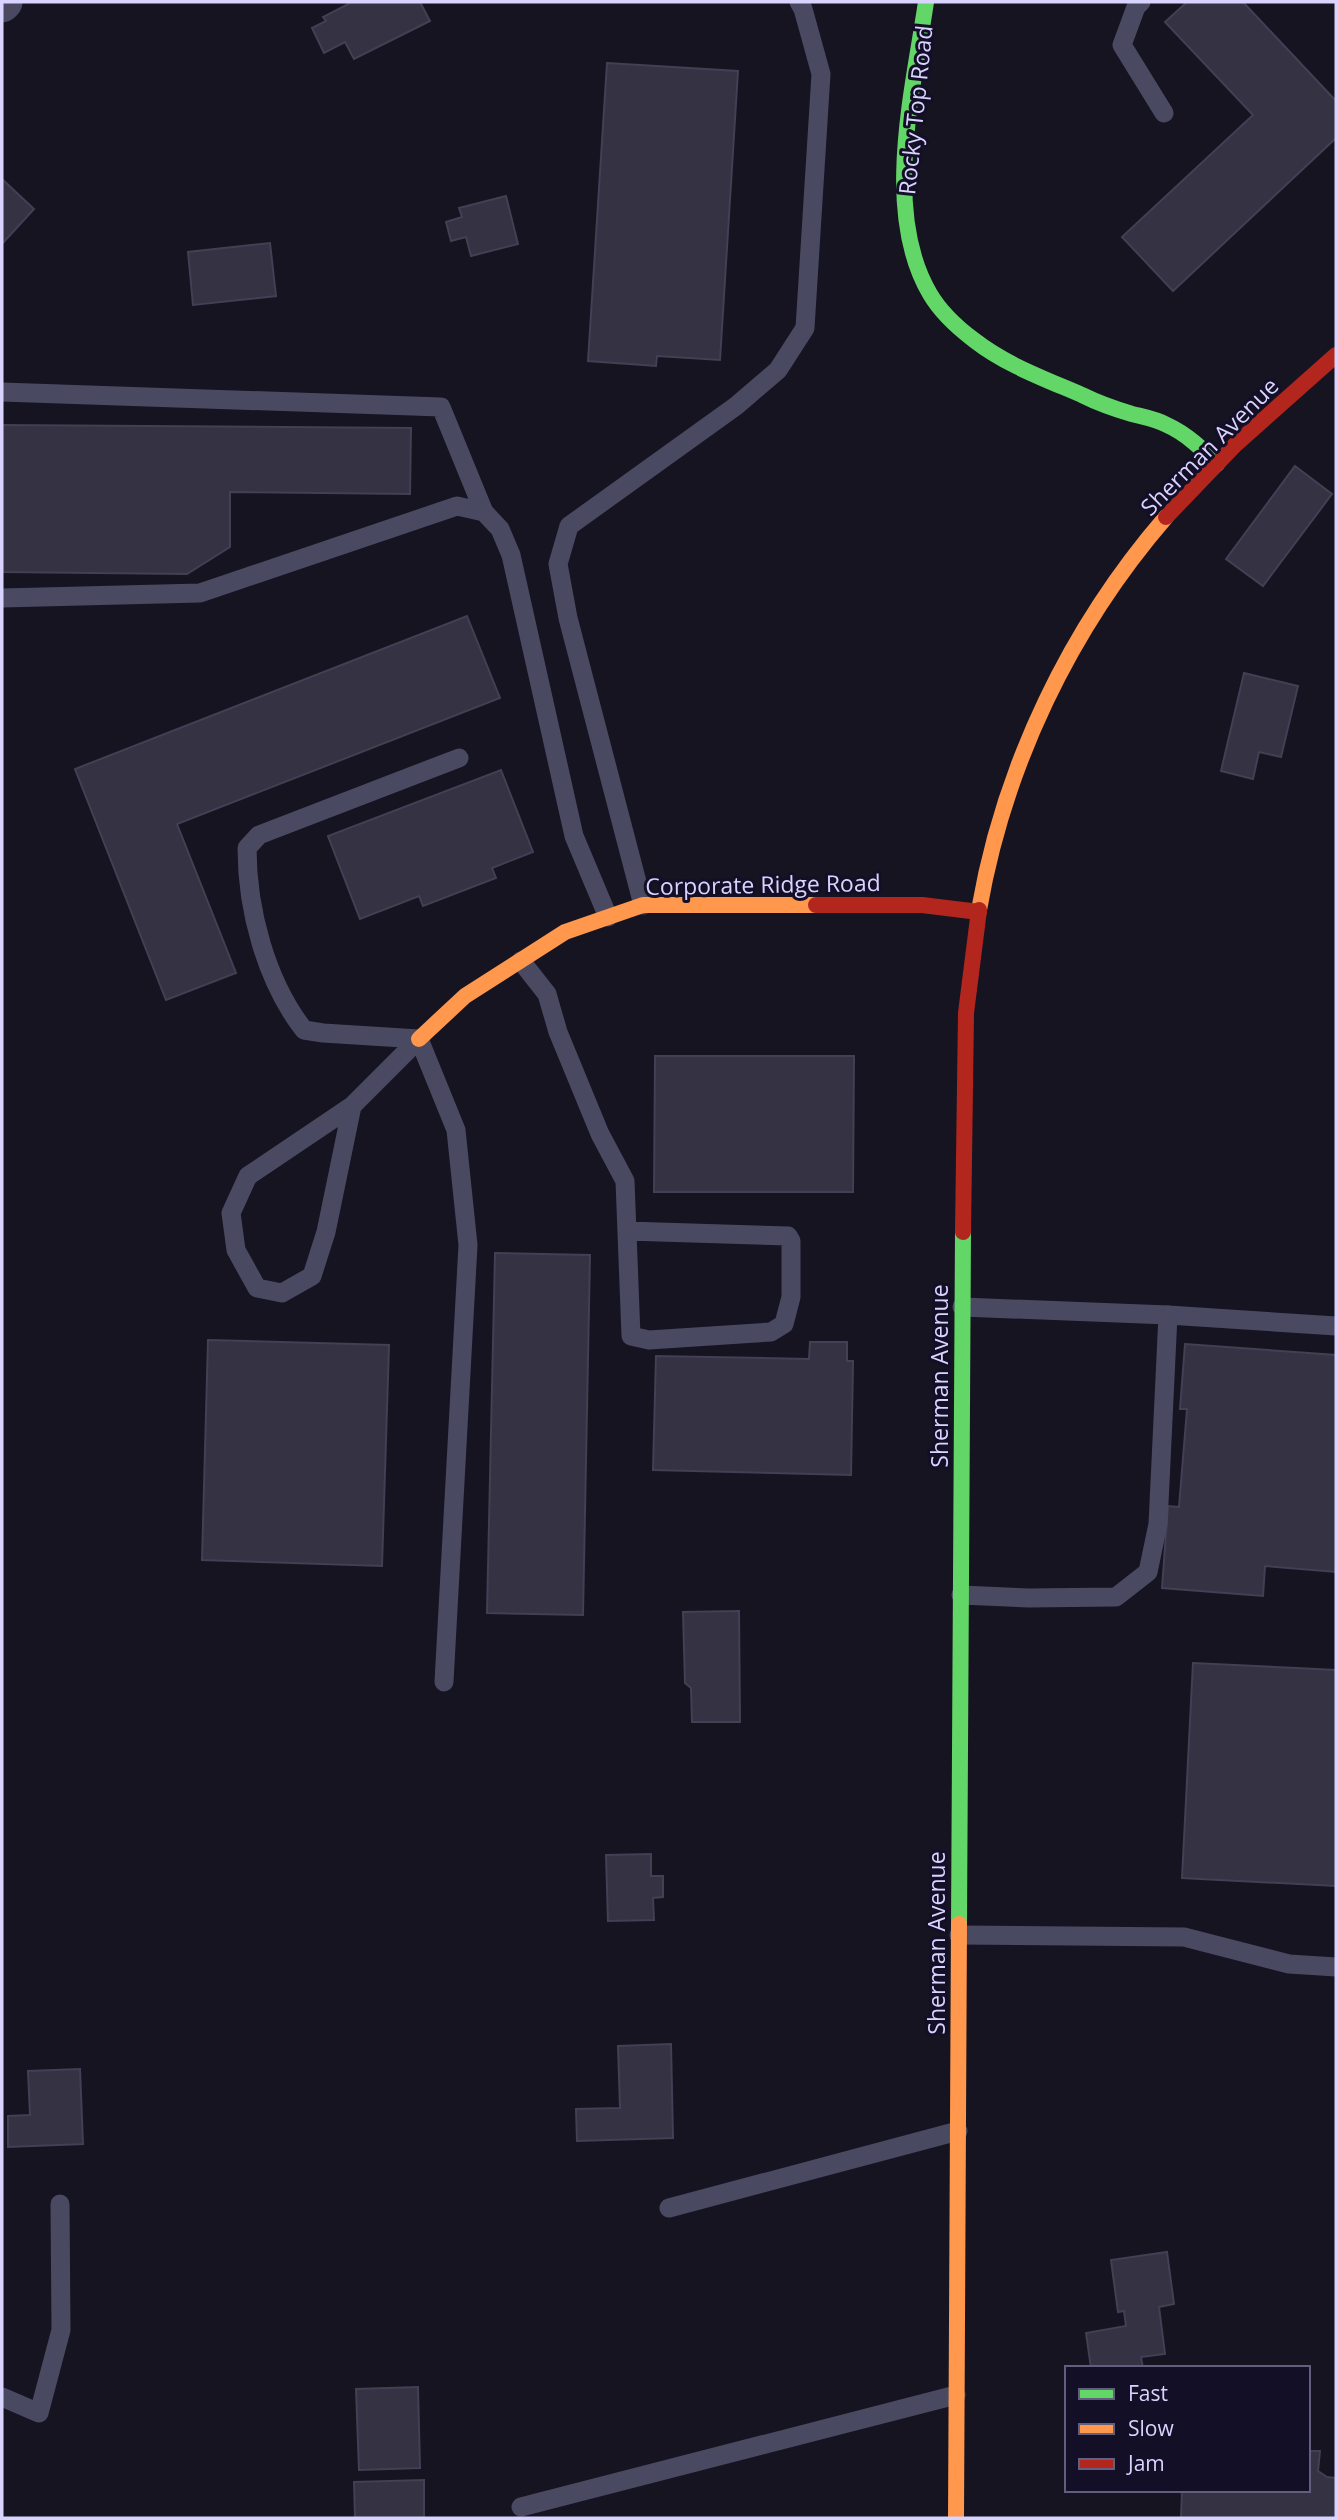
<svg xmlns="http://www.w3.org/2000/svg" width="1338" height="2520" viewBox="0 0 1338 2520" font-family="'Open Sans',sans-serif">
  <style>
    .building { fill: #343243; stroke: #433f54; stroke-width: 2 }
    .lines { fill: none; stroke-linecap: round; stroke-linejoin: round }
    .lane { stroke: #4a4962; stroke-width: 19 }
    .street { stroke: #4a4962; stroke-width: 37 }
    .fast { stroke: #63d668; stroke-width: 16 }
    .slow { stroke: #ff974d; stroke-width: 16 }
    .jam { stroke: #b3261e; stroke-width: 16 }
    .labels { text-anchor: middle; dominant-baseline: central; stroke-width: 6; stroke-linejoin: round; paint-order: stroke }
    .street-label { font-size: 23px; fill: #d9d4ff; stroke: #130f26 }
  </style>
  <rect width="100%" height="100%" fill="#161421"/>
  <g class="building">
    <polygon points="352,2 420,2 430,21 354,59 345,42 324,53 312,28 326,21 323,17"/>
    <polygon points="1187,2 1243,2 1336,101 1336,138 1173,291 1122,237 1253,115 1165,22"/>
    <polygon points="607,63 738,71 720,360 657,356 656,366 588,361"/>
    <polygon points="2,179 34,209 2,244"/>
    <polygon points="506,196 518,244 471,256 466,237 451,241 446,222 462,217 459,208"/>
    <polygon points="270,243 276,296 193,305 188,252"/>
    <polygon points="2,425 411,428 410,494 230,492 230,547 187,574 2,572"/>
    <polygon points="1295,466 1332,494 1263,586 1226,559"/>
    <polygon points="467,616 500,698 177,824 236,973 166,1000 75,769"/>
    <polygon points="1244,673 1298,686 1281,757 1259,752 1253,779 1221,771"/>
    <polygon points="501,770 533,852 492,868 496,878 423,906 419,896 360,919 328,836"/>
    <polygon points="655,1056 854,1056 853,1192 654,1192"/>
    <polygon points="495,1253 590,1255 583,1615 487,1613"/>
    <polygon points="208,1340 389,1345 382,1566 202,1560"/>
    <polygon points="810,1342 847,1342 847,1361 853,1361 851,1475 653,1470 656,1356 809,1359"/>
    <polygon points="1185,1344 1336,1355 1336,1572 1265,1566 1263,1596 1162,1588 1168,1506 1179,1507 1187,1409 1180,1409"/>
    <polygon points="739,1611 740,1722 692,1722 691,1688 685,1683 683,1612"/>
    <polygon points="1193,1663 1336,1670 1336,1886 1182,1878"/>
    <polygon points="651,1854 651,1876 663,1876 663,1897 653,1898 654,1920 608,1921 606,1855"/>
    <polygon points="671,2044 673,2138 577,2141 576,2109 620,2108 618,2046"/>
    <polygon points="80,2069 83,2144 8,2147 8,2116 30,2115 28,2071"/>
    <polygon points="1167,2252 1174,2304 1159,2307 1165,2354 1141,2357 1143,2368 1091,2368 1086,2333 1126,2326 1124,2311 1118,2312 1111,2260"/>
    <polygon points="418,2387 420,2468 359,2470 356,2389"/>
    <polygon points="1308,2451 1320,2451 1318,2471 1327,2477 1336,2478 1336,2518 1181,2518 1182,2490 1308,2490"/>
    <polygon points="424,2480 424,2518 355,2518 354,2482"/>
  </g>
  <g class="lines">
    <g class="lane">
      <polyline points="1141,2 1136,7 1122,45 1164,113"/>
      <polyline points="2,392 441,407 484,512"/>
      <polyline points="2,598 200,593 457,506 484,512 500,529 511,555 574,836 608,917"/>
      <polyline points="643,905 568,618 558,564 569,526 736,406 778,370 805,328 821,74 803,9 799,2"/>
      <polyline points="521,961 547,994 558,1032 600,1134 625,1181 631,1336 649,1340 771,1332 784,1324 791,1297 791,1241 788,1236 627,1231"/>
      <polyline points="419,1039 456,1130 468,1245 444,1682"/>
      <path d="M419 1039 323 1033 304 1030C266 981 247 910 247 848L259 835 459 758"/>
      <polyline points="352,1106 326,1232 312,1276 282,1293 257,1288 236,1250 231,1213 248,1176 352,1106 419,1039"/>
      <polyline points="1168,1315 1336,1326"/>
      <polyline points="961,1595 1029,1598 1116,1597 1148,1572 1158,1524 1168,1315 962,1307"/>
      <polyline points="959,1935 1184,1937 1289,1964 1336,1967"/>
      <polyline points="669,2208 958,2131"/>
      <polyline points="2,2397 39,2413 61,2330 60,2204"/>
      <polyline points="521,2507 956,2395"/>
    </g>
    <polyline class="street" points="2,4 4,2"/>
    <g class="fast">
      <path d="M926 2C913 90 882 213 930 294 940 311 958 328 974 340 1006 365 1045 379 1082 395 1098 403 1115 409 1132 414 1144 417 1156 419 1167 425 1187 434 1202 449 1217 464"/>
      <polyline points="959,1924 963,1232"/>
    </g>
    <g class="slow">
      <path d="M979 910C1004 766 1070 628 1166 517"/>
      <polyline points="419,1039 465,996 565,932 643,905 816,905"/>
      <polyline points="956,2518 959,1924"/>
    </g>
    <g class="jam">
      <polyline points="1166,517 1235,445 1336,355"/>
      <polyline points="816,905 922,905 979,912"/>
      <polyline points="963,1232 966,1013 979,910"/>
    </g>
  </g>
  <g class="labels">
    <g class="street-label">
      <text transform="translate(915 110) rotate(-84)">Rocky Top Road</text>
      <text transform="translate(1209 446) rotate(-45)">Sherman Avenue</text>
      <text transform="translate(763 884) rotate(-1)">Corporate Ridge Road</text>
      <text transform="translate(939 1376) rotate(-90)">Sherman Avenue</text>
      <text transform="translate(936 1943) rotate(-90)">Sherman Avenue</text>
    </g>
  </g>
  <rect width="1338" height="2520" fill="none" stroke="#d9d4ff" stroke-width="7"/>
  <rect x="1065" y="2366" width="245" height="126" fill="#130f26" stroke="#625e7d" stroke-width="2"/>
  <rect x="1079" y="2389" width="35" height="10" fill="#63d668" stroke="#625e7d" stroke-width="2"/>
  <text x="1128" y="2401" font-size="21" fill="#d9d4ff">Fast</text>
  <rect x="1079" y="2424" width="35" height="10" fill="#ff974d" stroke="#625e7d" stroke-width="2"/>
  <text x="1128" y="2436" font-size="21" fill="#d9d4ff">Slow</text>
  <rect x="1079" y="2459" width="35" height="10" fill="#b3261e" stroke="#625e7d" stroke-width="2"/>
  <text x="1128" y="2471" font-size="21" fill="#d9d4ff">Jam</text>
</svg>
